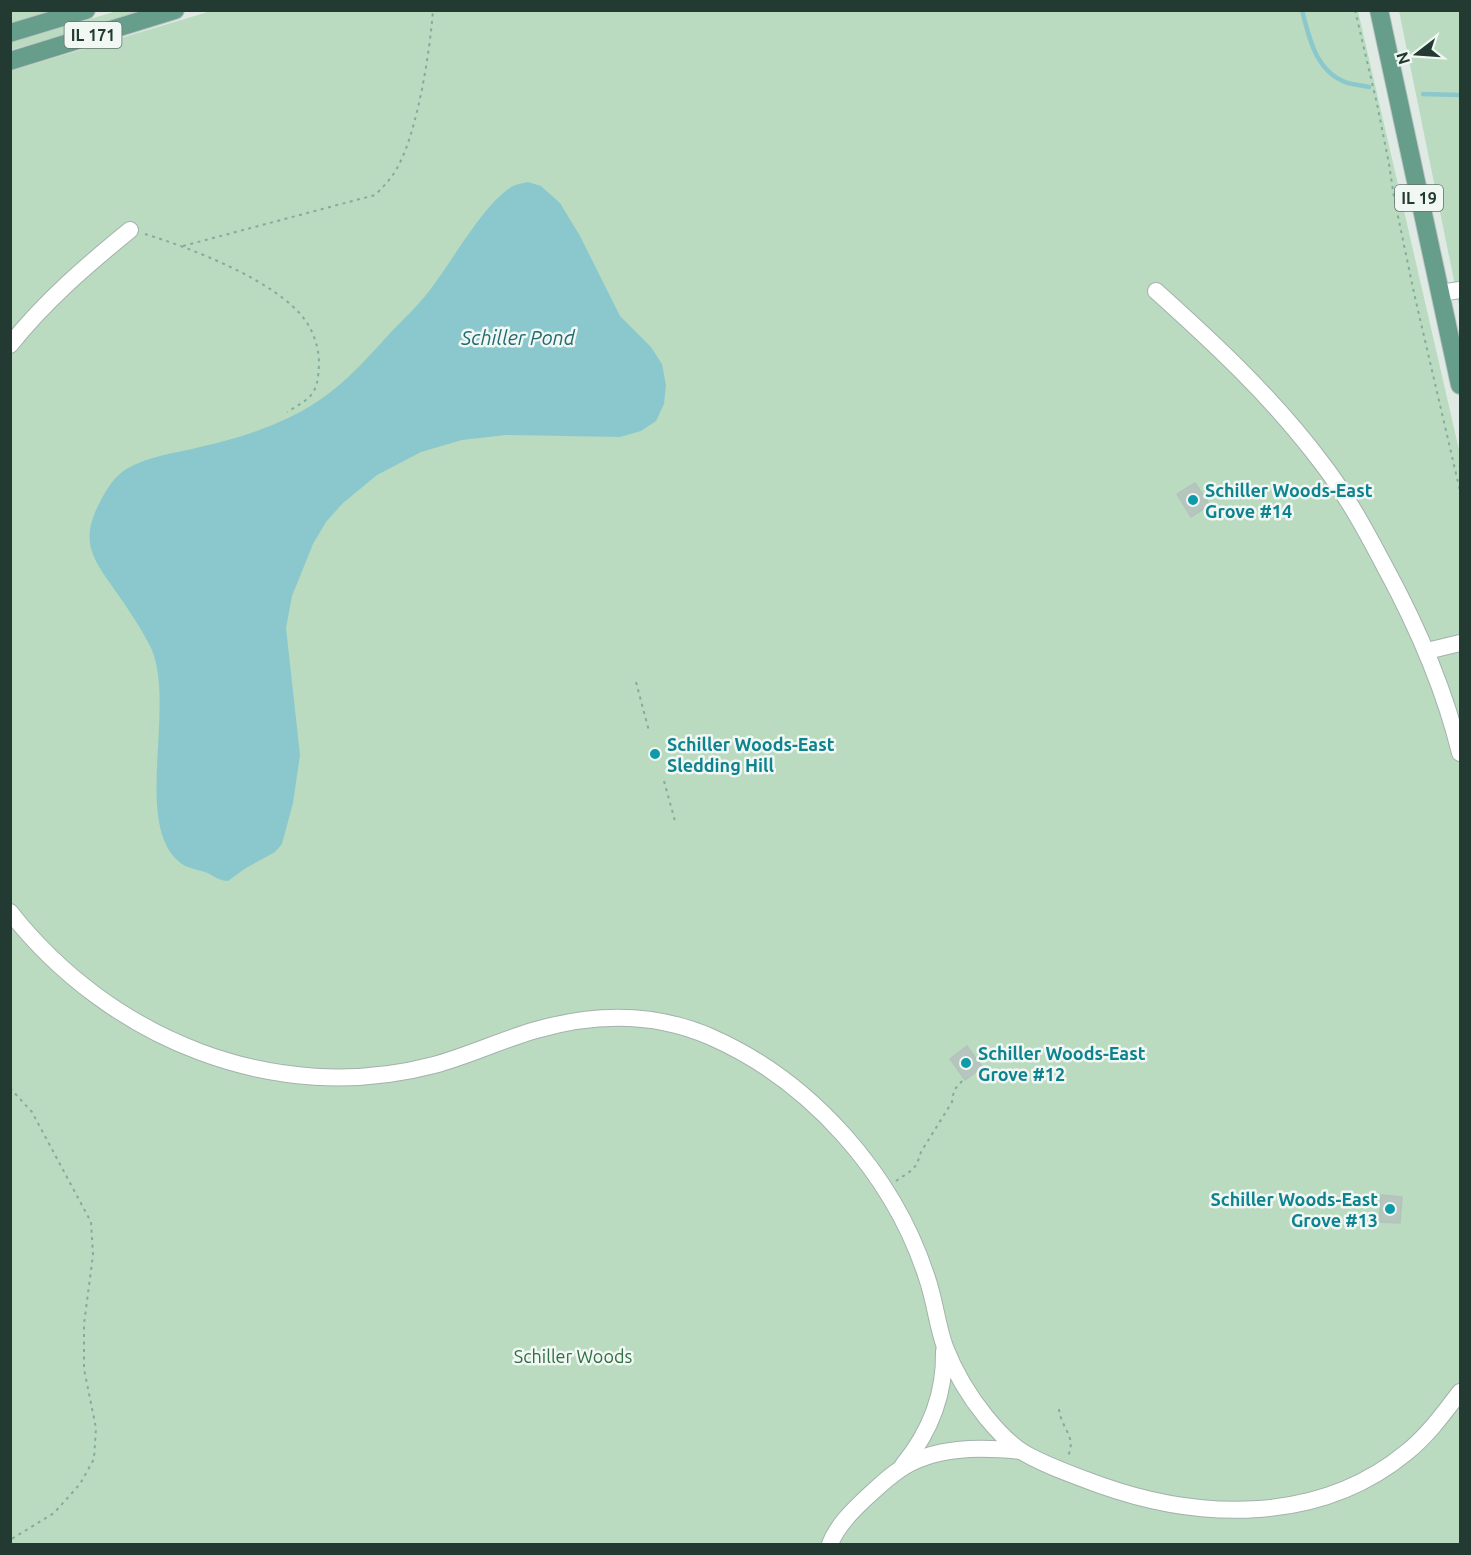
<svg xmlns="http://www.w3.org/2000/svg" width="1471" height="1555" viewBox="0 0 1471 1555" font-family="Ubuntu,sans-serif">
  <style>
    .green { fill: #badbc0 }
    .water { fill: #8bc8cd }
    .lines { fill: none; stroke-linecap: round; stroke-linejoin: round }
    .stream { stroke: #8bc8cd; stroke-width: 4.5 }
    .building { fill: #b6c5be; stroke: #b3c4bb; stroke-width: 1.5 }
    .minor-casing { stroke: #a3b2ac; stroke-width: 18 }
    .major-casing { stroke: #bdc4c2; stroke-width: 20 }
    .path { stroke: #82ac9c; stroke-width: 2; stroke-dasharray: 3 4.5; stroke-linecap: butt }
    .minor { stroke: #fff; stroke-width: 16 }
    .major { stroke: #679e8b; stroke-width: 18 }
    .culture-dot { fill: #0f9aa8; stroke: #f1f7f3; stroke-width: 2 }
    .labels { text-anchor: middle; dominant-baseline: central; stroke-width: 5; stroke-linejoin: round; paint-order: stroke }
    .shield { fill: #f1f7f3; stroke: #60736c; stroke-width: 1.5 }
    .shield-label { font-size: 16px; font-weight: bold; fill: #223a32 }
    .culture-label { font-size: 18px; font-weight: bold; fill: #0d838f; stroke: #f1f7f3; text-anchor: start }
    .park-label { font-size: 18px; fill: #2e6f42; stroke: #f1f7f3 }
    .water-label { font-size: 20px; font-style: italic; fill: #1f6b72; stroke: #f1f7f3 }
  </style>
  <rect width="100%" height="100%" fill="#e0eae5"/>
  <g class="green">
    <polygon points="120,10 143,11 11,50 11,43"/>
    <polygon points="11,11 53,11 11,23"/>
    <polygon points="211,11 1358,11 1460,454 1460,1544 11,1544 11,71"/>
    <polygon points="1399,11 1460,11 1460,310"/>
  </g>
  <path class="water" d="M528 182 541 186 560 203 580 236 620 316 651 347 662 364 666 385 664 404 656 421 641 431 620 437 506 435 462 440 421 452 377 475 343 503 326 522 313 544 292 596 286 628 300 755 293 803 282 844 275 852 246 868 228 881C219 881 213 875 205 872 198 870 188 868 182 864 131 828 177 705 151 648 142 630 130 612 119 596 96 562 77 545 100 502 106 490 116 474 128 468 149 456 176 453 200 447 244 437 291 422 328 394 352 376 372 353 392 331 404 319 416 307 426 295 449 267 484 202 513 186 517 184 523 183 528 182Z"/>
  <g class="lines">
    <g class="stream">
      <path d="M1302 10C1309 38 1316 71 1345 82 1352 85 1362 85 1369 87"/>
      <polyline points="1423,94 1460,95"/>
    </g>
  </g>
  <g class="building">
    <polygon points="1195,483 1210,505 1191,517 1177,494"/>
    <polygon points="967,1046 982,1067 965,1080 950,1059"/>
    <polygon points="1381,1195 1402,1197 1400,1223 1379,1222"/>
  </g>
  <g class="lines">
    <g class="minor-casing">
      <g id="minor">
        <path d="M1156 291C1215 344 1273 398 1321 462 1346 494 1366 531 1385 567 1417 626 1444 687 1460 753"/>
        <polyline points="1440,293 1460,290"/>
        <path d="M10 345C45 301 87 265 130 230"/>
        <polyline points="1427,651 1460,643"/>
        <path d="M10 912C110 1039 275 1107 434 1065 468 1056 501 1040 536 1030 595 1013 654 1012 711 1037 811 1081 894 1175 927 1278 935 1301 937 1325 945 1347 955 1373 969 1396 986 1417 995 1428 1006 1440 1018 1449 1038 1463 1076 1476 1100 1485 1201 1521 1320 1524 1407 1452 1428 1435 1444 1413 1460 1392"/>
        <path d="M903 1465C930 1432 945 1394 944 1351"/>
        <path d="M830 1544C837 1526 852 1511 867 1497 877 1488 887 1478 899 1470 933 1446 981 1447 1021 1451"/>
      </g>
    </g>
    <g class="major-casing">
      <g id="major">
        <polyline points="1379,10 1460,385"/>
        <polyline points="10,33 86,10"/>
        <polyline points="10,61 175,10"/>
      </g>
    </g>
    <g class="path">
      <polyline points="1355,10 1377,104 1389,164 1394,197 1414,293 1460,491"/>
      <path d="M145 234C191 248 277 281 305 320 314 332 319 349 319 363 318 395 312 397 287 412"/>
      <path d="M183 246 375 195C383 187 390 180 396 170 417 135 430 52 433 10"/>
      <polyline points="636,682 649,731"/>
      <polyline points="664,781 675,821"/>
      <polyline points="10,1088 32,1112 91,1222 93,1255 84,1324 84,1369 96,1428 94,1459 80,1484 54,1513 10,1540"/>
      <polyline points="896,1181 912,1170 917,1164 921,1152 952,1102 954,1090 964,1079"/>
      <path d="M1059 1409C1061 1429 1077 1436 1068 1456"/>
    </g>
    <use href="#minor" class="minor"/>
    <use href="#major" class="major"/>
  </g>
  <g class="culture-dot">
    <circle cx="1193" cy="500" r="6"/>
    <circle cx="655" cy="754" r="6"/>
    <circle cx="966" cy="1063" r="6"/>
    <circle cx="1390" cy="1209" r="6"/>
  </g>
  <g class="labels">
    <g class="shield">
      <rect x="64.5" y="22" width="57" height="26" rx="4.5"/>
      <rect x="1395" y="185" width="48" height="26" rx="4.5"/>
    </g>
    <g class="shield-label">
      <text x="93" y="35">IL 171</text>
      <text x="1419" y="198">IL 19</text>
    </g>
    <g class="culture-label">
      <text x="1205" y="490">Schiller Woods-East<tspan x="1205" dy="21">Grove #14</tspan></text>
      <text x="667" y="744">Schiller Woods-East<tspan x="667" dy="21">Sledding Hill</tspan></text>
      <text x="978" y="1053">Schiller Woods-East<tspan x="978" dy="21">Grove #12</tspan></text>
      <text x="1378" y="1199" text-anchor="end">Schiller Woods-East<tspan x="1378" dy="21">Grove #13</tspan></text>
    </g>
    <g class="park-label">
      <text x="573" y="1356">Schiller Woods</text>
    </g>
    <g class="water-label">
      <text x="518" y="337">Schiller Pond</text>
    </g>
  </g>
  <rect width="1471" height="1555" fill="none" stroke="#223a32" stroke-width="24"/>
  <g transform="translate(1417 54) rotate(253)" stroke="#f1f7f3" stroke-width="4.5" paint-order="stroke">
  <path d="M0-4.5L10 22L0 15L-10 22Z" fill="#223a32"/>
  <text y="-9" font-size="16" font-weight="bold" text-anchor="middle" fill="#223a32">N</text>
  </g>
</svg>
